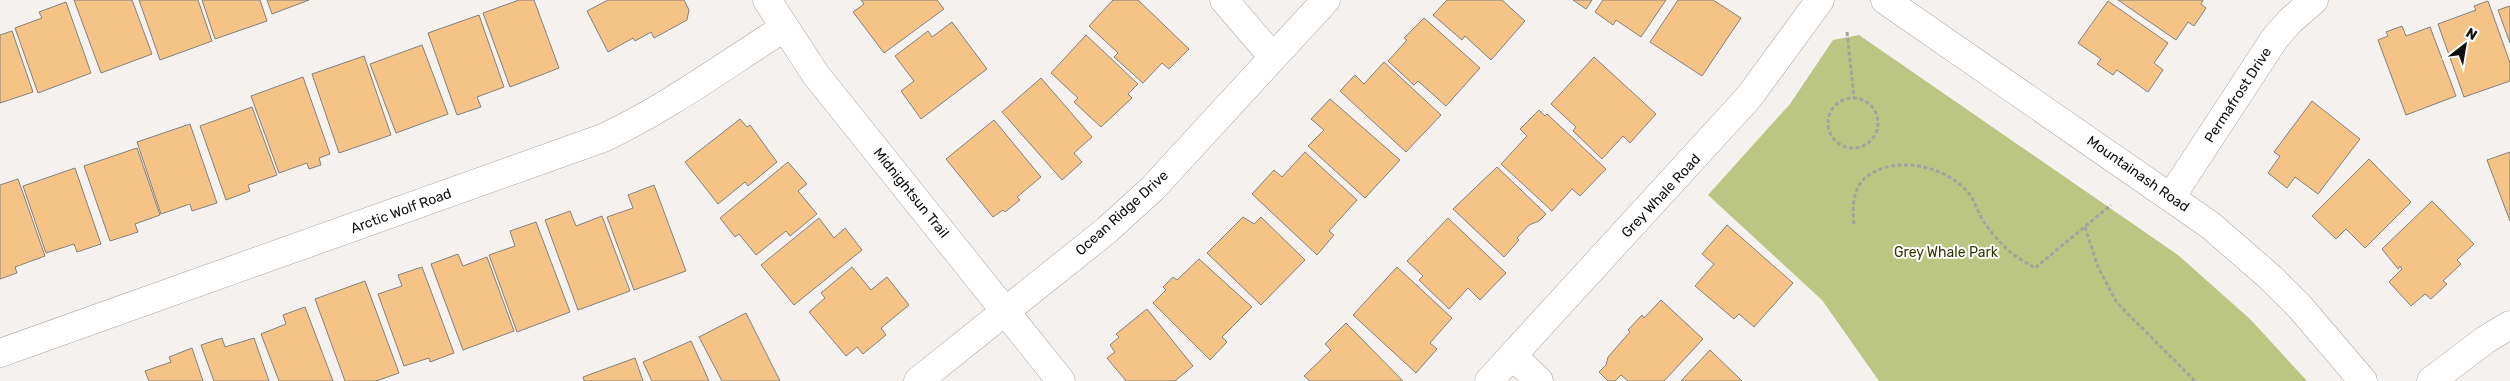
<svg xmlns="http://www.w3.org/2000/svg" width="2510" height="381" viewBox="0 0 2510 381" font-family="Rubik,sans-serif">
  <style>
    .green { fill: #bbc682 }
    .building { fill: #f4c385; stroke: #83817e }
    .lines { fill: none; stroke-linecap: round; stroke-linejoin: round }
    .minor-casing { stroke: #aaa7a5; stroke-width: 29 }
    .path { stroke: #a4a2a0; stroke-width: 3; stroke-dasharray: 4 2.5; stroke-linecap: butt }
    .minor { stroke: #fff; stroke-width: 28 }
    .labels { text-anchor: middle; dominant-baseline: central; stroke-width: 4; stroke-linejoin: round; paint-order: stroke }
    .street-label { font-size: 14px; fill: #11100f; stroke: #fff }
    .park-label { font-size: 14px; fill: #333900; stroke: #fff }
  </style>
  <rect width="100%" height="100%" fill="#f4f1ef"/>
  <polygon class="green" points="1859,35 2178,255 2250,319 2307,381 1879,381 1822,300 1708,195 1790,104 1833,40"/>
  <g class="building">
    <polygon points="74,0 132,0 152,54 101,73"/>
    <polygon points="139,0 198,0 212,41 160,60"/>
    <polygon points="202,0 260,0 267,21 215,39"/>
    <polygon points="267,0 309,0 272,14"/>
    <polygon points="519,0 534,0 559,68 510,87 483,13"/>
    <polygon points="608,0 684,0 689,10 687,20 654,38 651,32 635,41 633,38 608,52 587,11"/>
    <polygon points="861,0 937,0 944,9 884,53 853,12 864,4"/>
    <polygon points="1113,0 1138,0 1189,49 1169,69 1162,63 1143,83 1114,57 1118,53 1089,26"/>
    <polygon points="1447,0 1502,0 1525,21 1491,60 1465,36 1462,40 1433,15"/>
    <polygon points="1573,0 1592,0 1586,9"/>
    <polygon points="1603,0 1666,0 1641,37 1616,20 1613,25 1595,12"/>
    <polygon points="1678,0 1713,0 1741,18 1702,76 1650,42"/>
    <polygon points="2118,0 2203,0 2201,4 2206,8 2194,26 2188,22 2176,40"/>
    <polygon points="2108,1 2168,43 2154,63 2163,70 2148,92 2117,70 2113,75 2097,64 2101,59 2078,43"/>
    <polygon points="2488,1 2510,63 2510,81 2464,97 2438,24 2476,10 2474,6"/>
    <polygon points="66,2 91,73 38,93 15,28 42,18 39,12"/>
    <polygon points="2510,6 2510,43 2498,10"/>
    <polygon points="479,15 504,87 477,97 481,107 457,115 428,33"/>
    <polygon points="1424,18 1480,68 1446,106 1418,81 1414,85 1388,61 1407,40 1404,38"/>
    <polygon points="952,22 987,69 921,119 901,91 914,81 895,56 928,31 932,37"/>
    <polygon points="2402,26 2406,36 2430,27 2456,96 2406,115 2378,40 2388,36 2386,32"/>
    <polygon points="12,31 33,92 0,103 0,35"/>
    <polygon points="1086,35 1138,84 1128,94 1132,98 1101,127 1074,102 1078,98 1051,73"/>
    <polygon points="422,45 448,114 396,133 370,64"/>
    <polygon points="364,56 391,135 339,153 312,74"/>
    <polygon points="1594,57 1656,114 1630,143 1623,136 1602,159 1573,131 1576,127 1551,104"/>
    <polygon points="1384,62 1441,115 1406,152 1340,91 1355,75 1364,84"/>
    <polygon points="303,77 330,154 319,158 321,165 309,169 307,163 279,173 251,96"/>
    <polygon points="1041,78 1092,137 1074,153 1082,162 1062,180 1002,112"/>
    <polygon points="1330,99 1400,160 1365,198 1308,146 1324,130 1311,119"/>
    <polygon points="2312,101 2360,139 2318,194 2295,177 2287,188 2268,173 2280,156 2274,152"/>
    <polygon points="252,107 277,175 248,185 250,191 226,200 200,126"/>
    <polygon points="1539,110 1545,116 1547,114 1606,169 1580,196 1572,189 1552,211 1501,164 1527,136 1520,129"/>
    <polygon points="740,119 747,127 750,125 777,162 748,186 745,182 718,204 685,162"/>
    <polygon points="994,120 1041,177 1017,197 1020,200 1005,212 1003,210 993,217 946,159"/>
    <polygon points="190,124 217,203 192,211 190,204 161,214 137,142"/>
    <polygon points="137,148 160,215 135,224 138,232 110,241 84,166"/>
    <polygon points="1305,152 1357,200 1329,231 1334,235 1317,255 1252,194 1274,170 1282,177"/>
    <polygon points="2510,152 2510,221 2487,160"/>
    <polygon points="2369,159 2411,202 2365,248 2346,229 2336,239 2312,216"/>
    <polygon points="788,162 807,184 798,191 817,214 790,236 786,231 756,255 739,234 735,237 720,218"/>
    <polygon points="1497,167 1546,214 1539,221 1529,225 1517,238 1519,240 1504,257 1453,209"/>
    <polygon points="75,168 101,244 77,252 74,244 46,253 23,186"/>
    <polygon points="18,179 45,256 15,267 17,273 0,279 0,185"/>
    <polygon points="654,185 686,271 634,290 607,217 633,208 628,195"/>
    <polygon points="2432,201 2474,244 2457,260 2461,264 2443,281 2447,284 2431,299 2425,294 2411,306 2389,282 2402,269 2400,266 2398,269 2382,249"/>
    <polygon points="570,211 576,226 602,216 630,291 578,310 545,220"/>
    <polygon points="1243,217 1254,224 1261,217 1305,260 1261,305 1207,253"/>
    <polygon points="819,218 834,238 845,228 862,250 794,305 761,265"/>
    <polygon points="1448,218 1506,273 1480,300 1468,288 1449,309 1419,280 1423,276 1407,261"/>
    <polygon points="536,222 570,312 517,332 489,255 515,246 510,231"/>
    <polygon points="1727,225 1793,283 1754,327 1739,314 1734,319 1695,286 1714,264 1702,254"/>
    <polygon points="458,254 463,266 487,257 514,331 463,350 431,264"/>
    <polygon points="1199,259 1252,307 1222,337 1227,342 1210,360 1153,303 1166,290 1163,287 1173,277 1177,280"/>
    <polygon points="422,267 454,353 430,362 429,358 404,366 378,294 402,286 398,275"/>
    <polygon points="852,267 871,290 887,277 909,305 881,328 886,335 863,354 857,347 846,356 809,312 825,298 821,293"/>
    <polygon points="1397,267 1452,318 1430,343 1437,349 1416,373 1353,315"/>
    <polygon points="365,281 399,373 376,381 345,381 315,299"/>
    <polygon points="1661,300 1703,339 1664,381 1628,381 1621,375 1615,381 1608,381 1599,372 1606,365 1608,357 1630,332 1628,330 1642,315 1644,318"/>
    <polygon points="305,307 333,381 279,381 261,334 286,324 283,315"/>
    <polygon points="1147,309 1193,366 1175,381 1126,381 1107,358 1115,352 1110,345 1119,337 1116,334"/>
    <polygon points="746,313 780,381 722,381 699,337"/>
    <polygon points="1346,323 1403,381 1310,381 1304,376 1331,350 1325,344"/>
    <polygon points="222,338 225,347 254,338 269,381 214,381 201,345"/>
    <polygon points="691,341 709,381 652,381 643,362"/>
    <polygon points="192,348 203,381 149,381 145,371 171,362 169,357"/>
    <polygon points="1710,350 1742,381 1681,381"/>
    <polygon points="635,358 643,381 584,381 583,377"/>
  </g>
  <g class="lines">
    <g class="minor-casing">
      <g id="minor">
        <polyline points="767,0 816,75 1061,381"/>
        <polyline points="1224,0 1272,56"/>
        <polyline points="1885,0 2210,225 2271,278 2300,307 2363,381"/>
        <polyline points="2171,197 2275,38 2290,21 2314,0"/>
        <path d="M0 353 603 138C667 108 724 66 784 28"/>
        <polyline points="1513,356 1539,381"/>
        <polyline points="918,381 1107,230 1153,188 1326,0"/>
        <polyline points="1489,381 1749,97 1820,0"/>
        <polyline points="2431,381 2485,340 2510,325"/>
      </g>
    </g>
    <g class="path">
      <polyline points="1847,32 1854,98"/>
      <circle cx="1853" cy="123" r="25"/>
      <path d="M1854 224C1852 204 1853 182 1874 172 1902 157 1944 167 1966 190 1975 199 1977 212 1984 222 1990 231 1997 239 2004 246 2012 255 2025 262 2035 268L2111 205"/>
      <polyline points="2085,227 2098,267 2117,303 2195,381"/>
    </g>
    <use href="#minor" class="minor"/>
  </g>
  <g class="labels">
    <g class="street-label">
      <text transform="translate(2238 95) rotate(-57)">Permafrost Drive</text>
      <text transform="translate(2138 174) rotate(35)">Mountainash Road</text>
      <text transform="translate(911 193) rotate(51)">Midnightsun Trail</text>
      <text transform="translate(1661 196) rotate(-47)">Grey Whale Road</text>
      <text transform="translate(401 211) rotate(-20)">Arctic Wolf Road</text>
      <text transform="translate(1122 213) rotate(-42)">Ocean Ridge Drive</text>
    </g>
    <g class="park-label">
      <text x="1946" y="252">Grey Whale Park</text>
    </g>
  </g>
  <g transform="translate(2465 45) rotate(31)" stroke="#ffffff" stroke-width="4" paint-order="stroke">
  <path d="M0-4L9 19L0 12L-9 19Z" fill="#11100f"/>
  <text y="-8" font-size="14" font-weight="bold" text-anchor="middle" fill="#11100f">N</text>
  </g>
</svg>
